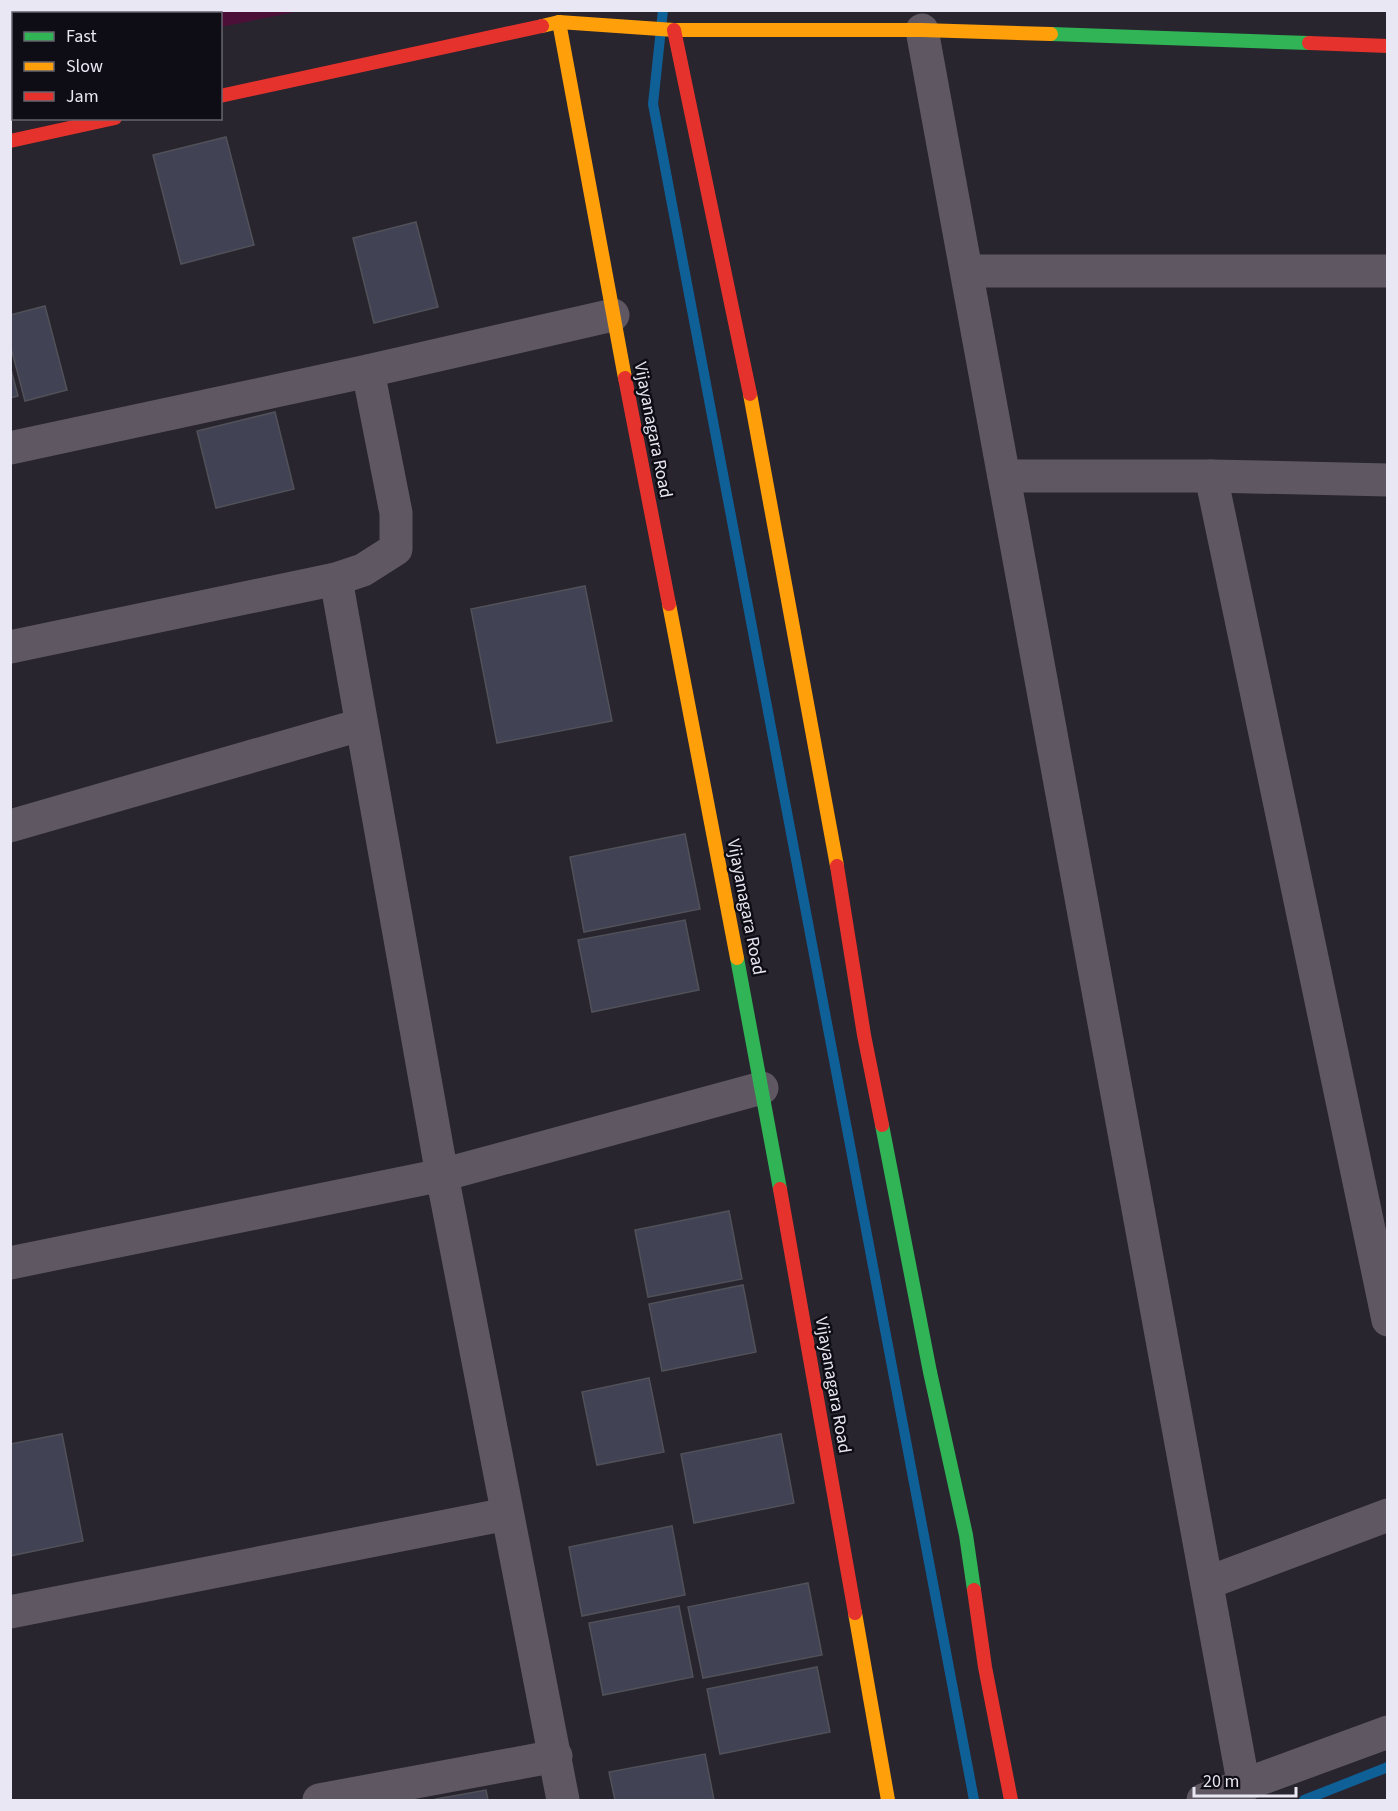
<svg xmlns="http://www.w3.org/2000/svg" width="1398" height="1811" viewBox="0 0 1398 1811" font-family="'Source Sans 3',sans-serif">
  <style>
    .green { fill: #4c1038 }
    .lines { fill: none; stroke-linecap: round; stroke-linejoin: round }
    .stream { stroke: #106098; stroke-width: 10 }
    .building { fill: #414254; stroke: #515159; stroke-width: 1.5 }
    .street { stroke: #5f5863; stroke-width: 33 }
    .fast { stroke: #30b455; stroke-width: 14 }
    .slow { stroke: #ff9f0a; stroke-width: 14 }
    .jam { stroke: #e5322d; stroke-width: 14 }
    .labels { text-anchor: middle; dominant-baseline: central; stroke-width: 5; stroke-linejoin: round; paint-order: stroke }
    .street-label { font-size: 18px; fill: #eae7f4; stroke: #0e0c14 }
  </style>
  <rect width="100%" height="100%" fill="#28252f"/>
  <polygon class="green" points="116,11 116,10 300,11 221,27 220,14 117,14"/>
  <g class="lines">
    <g class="stream">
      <polyline points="663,10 653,104 974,1800"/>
      <polyline points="1304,1800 1388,1767"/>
    </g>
  </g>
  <g class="building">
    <polygon points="226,137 254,245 181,264 153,155"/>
    <polygon points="416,222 438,307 374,323 353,238"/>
    <polygon points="45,306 67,390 25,401 10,344 10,315"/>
    <polygon points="10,366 18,396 10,398"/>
    <polygon points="275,412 294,489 216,508 197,431"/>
    <polygon points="585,586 612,721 497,743 471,609"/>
    <polygon points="685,834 700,909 584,932 570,857"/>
    <polygon points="685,920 699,990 592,1012 578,940"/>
    <polygon points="729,1211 742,1279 648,1297 635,1230"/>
    <polygon points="743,1285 756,1352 662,1371 649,1304"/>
    <polygon points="649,1378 664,1452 597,1465 582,1392"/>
    <polygon points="62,1434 83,1541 10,1556 10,1444"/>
    <polygon points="781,1434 794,1503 694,1523 681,1454"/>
    <polygon points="672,1526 685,1595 582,1616 569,1547"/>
    <polygon points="808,1583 822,1655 703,1678 688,1607"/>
    <polygon points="679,1606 693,1677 603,1695 589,1623"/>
    <polygon points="817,1667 830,1732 720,1754 707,1689"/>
    <polygon points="705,1754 714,1800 615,1800 609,1772"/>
    <polygon points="486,1790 488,1800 437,1800 436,1799"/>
  </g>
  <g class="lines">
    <g class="street">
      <polyline points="86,10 86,14"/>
      <polyline points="922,30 1244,1787"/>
      <polyline points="967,271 1388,271"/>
      <polyline points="10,448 368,371 613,315"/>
      <polyline points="1004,476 1211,476 1388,480"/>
      <polyline points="1211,476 1388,1320"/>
      <polyline points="336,579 442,1175 563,1800"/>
      <polyline points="10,647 336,579 363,570 396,549 396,513 368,371"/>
      <polyline points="10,826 360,725"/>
      <polyline points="10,1263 442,1175 762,1088"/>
      <polyline points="1207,1583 1388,1515"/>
      <polyline points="10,1612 507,1514"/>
      <polyline points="319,1800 556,1756"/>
      <polyline points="1203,1800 1388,1732"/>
    </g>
    <g class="fast">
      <polyline points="1051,34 1309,43"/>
      <polyline points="737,958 780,1189"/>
      <polyline points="882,1125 930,1372 966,1535 974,1590"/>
    </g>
    <g class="slow">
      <polyline points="559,22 625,378"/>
      <polyline points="542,26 559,22 674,30 922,30 1051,34"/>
      <polyline points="750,394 837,866"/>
      <polyline points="669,604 737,958"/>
      <polyline points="855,1613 888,1800"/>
    </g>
    <g class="jam">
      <polyline points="674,30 750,394"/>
      <polyline points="1309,43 1388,46"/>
      <polyline points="220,96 542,26"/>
      <polyline points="10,141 115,118"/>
      <polyline points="625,378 669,604"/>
      <polyline points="837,866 864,1035 882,1125"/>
      <polyline points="780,1189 855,1613"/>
      <polyline points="974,1590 985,1667 1011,1800"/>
    </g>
  </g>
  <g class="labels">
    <g class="street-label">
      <text transform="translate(653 430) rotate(79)">Vijayanagara Road</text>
      <text transform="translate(746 907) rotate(79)">Vijayanagara Road</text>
      <text transform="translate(833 1385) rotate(80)">Vijayanagara Road</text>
    </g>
  </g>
  <rect width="1398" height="1811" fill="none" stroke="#eae7f4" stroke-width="24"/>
  <rect x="12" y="12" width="210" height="108" fill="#0e0c14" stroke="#66646e" stroke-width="1.5"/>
  <rect x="24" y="32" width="30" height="9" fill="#30b455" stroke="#66646e" stroke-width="1.5"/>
  <text x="66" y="42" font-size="18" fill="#eae7f4">Fast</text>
  <rect x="24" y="62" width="30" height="9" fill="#ff9f0a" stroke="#66646e" stroke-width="1.5"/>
  <text x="66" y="72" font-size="18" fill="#eae7f4">Slow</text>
  <rect x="24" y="92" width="30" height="9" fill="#e5322d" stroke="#66646e" stroke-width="1.5"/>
  <text x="66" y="102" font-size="18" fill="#eae7f4">Jam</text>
  <path d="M1194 1787v9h102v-9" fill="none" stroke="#eae7f4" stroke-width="3"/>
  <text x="1203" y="1787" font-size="18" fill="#eae7f4" stroke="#0e0c14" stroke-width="4.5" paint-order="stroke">20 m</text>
</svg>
